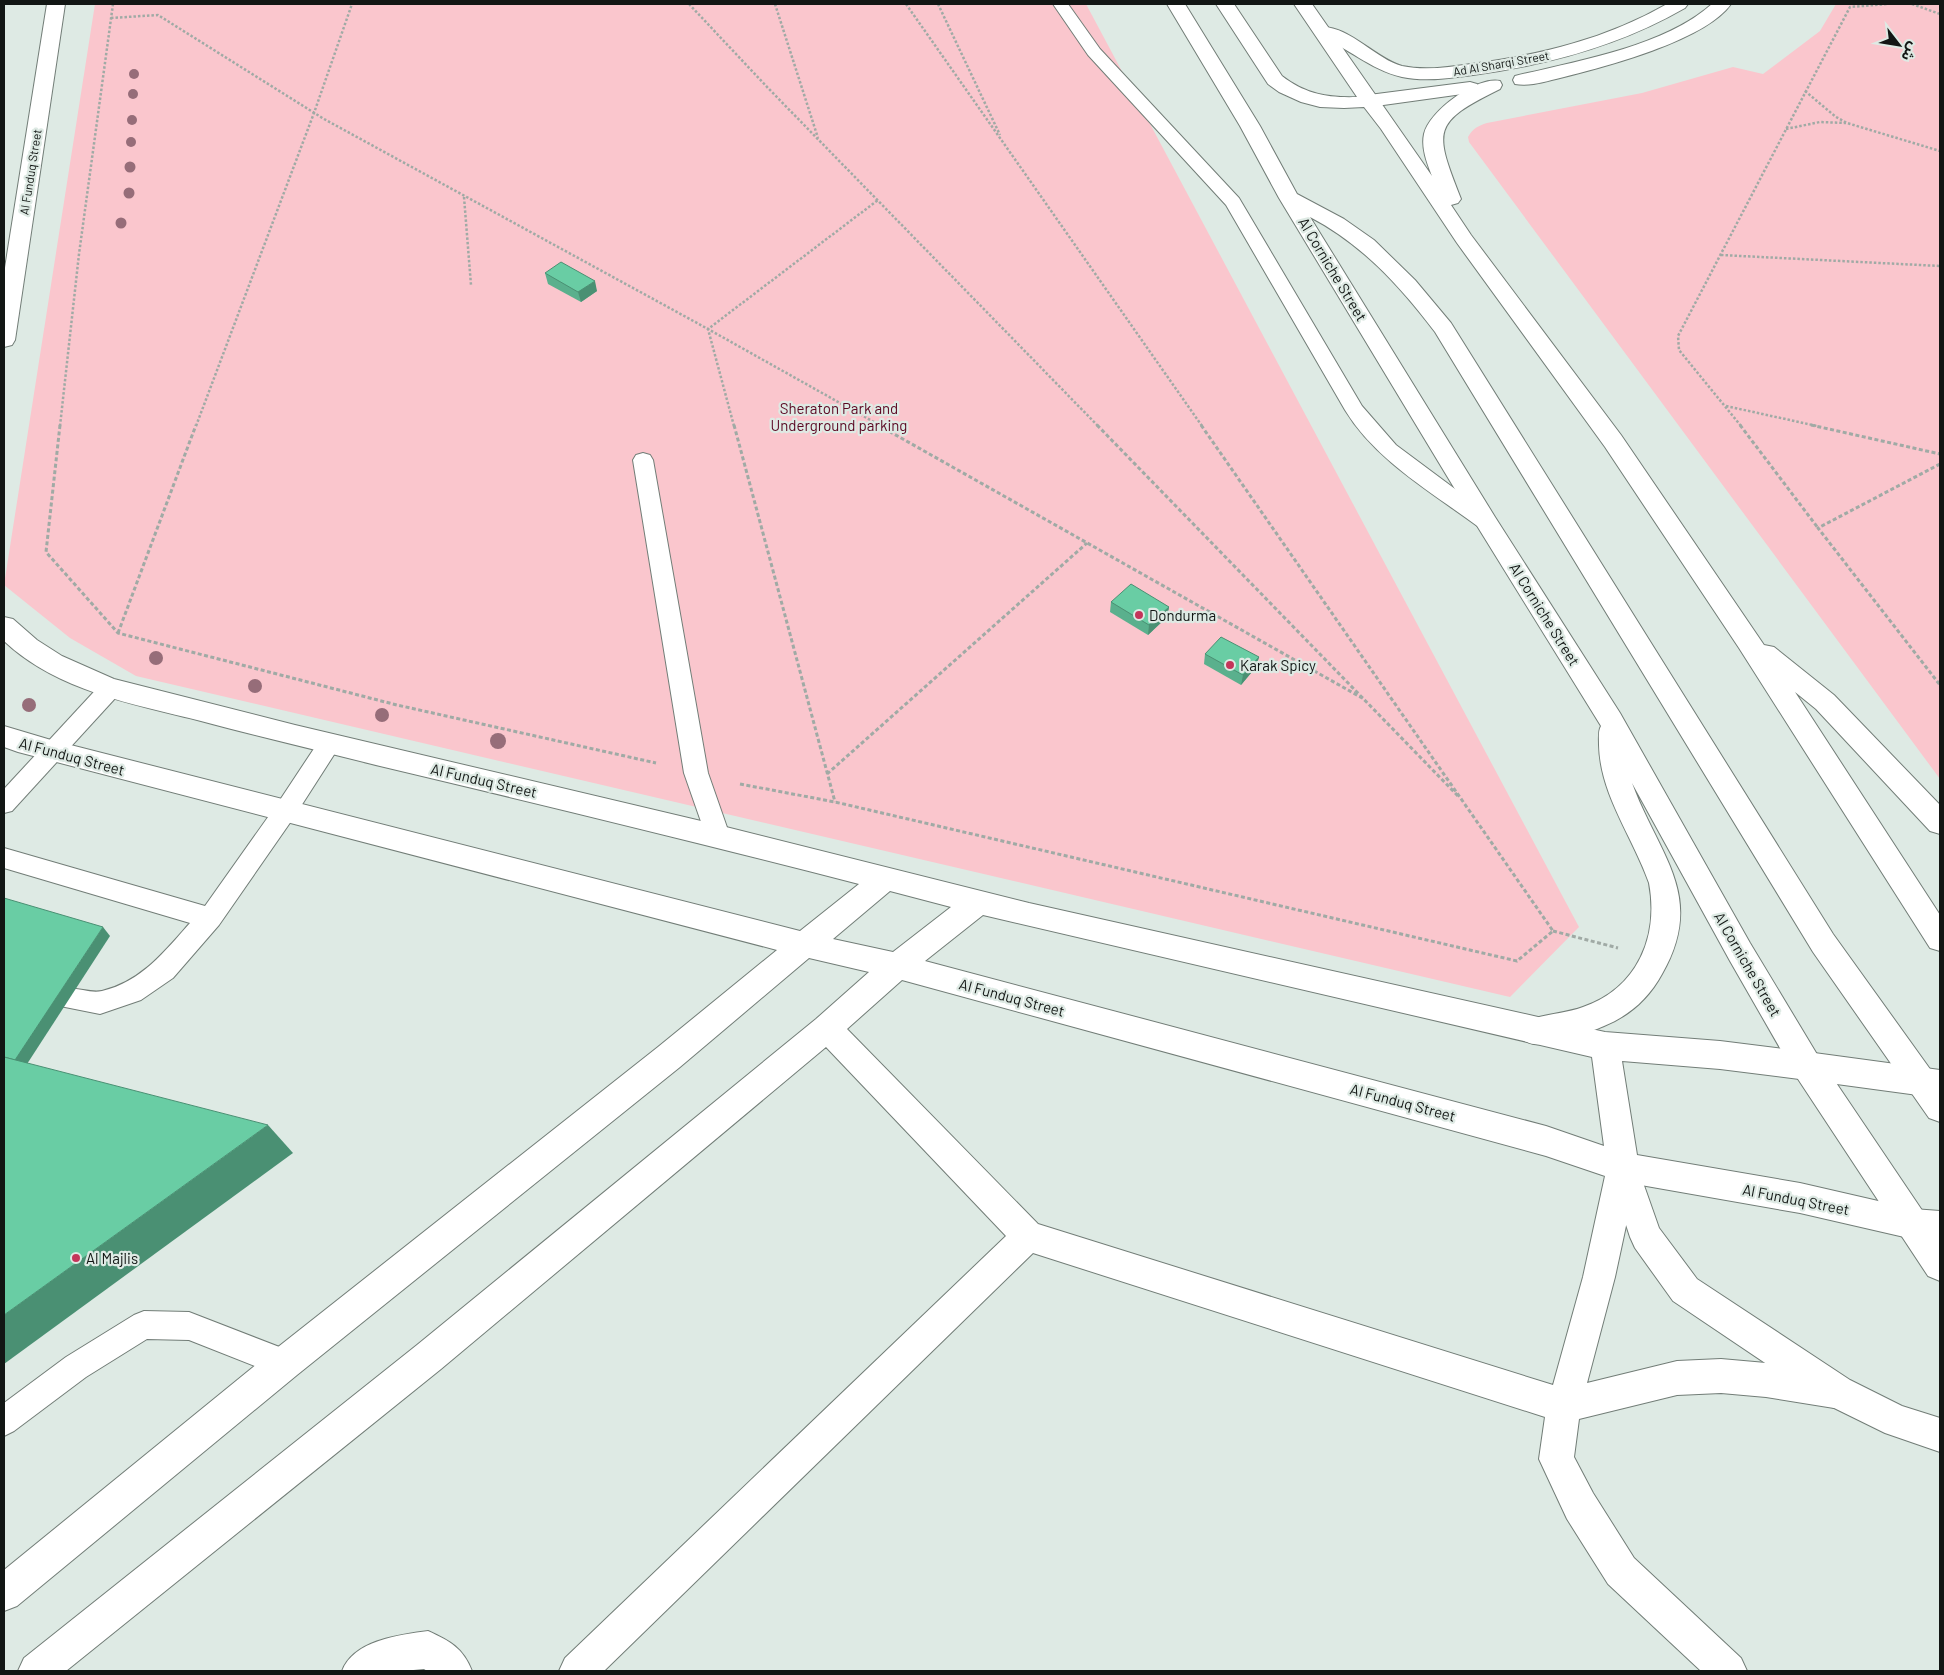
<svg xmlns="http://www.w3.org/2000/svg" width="1944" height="1675" viewBox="0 0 1944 1675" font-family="Barlow,'Noto Sans Arabic',sans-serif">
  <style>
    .green { fill: #fac6cd }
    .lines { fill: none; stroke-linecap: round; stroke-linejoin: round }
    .service-casing { stroke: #727d77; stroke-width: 2 }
    .minor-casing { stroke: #727d77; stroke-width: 2 }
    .tertiary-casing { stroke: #727d77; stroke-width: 2 }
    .secondary-casing { stroke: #727d77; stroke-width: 2 }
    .path-far1 { stroke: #a0aaa5; stroke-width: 2.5; stroke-dasharray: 2.5 2; stroke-linecap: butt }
    .path { stroke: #a0aaa5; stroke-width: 3; stroke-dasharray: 4 2.5; stroke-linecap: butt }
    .service { fill: #fff; fill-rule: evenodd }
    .minor { fill: #fff; fill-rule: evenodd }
    .tertiary { fill: #fff; fill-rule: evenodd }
    .secondary { fill: #fff; fill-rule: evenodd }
    .tree { fill: #966d79 }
    .wall { fill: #5ab08d }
    .shaded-wall { fill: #4a9073 }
    .building { fill: #69cda4; stroke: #4a9073 }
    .poi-dot { fill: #c4355a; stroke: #deeae4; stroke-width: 2 }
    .labels { text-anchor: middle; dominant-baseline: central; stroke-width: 4.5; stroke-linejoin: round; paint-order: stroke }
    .far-street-label { font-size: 12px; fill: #121614; stroke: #deeae4 }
    .street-label { font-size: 15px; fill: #121614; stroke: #deeae4 }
    .park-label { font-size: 15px; fill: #5b0722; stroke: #deeae4 }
    .poi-label { font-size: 15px; fill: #121614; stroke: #deeae4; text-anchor: start }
  </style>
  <rect width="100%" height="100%" fill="#deeae4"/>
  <g class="green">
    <polygon points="95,4 1086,4 1579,927 1510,997 136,676 70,638 4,585"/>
    <path d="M1836 4H1940V779L1469 142 1468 137C1473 128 1478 126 1487 123L1642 93 1733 67 1763 74 1820 31Z"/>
  </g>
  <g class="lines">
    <g class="service-casing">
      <g id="service">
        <path d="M1053 4H1068L1100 49 1239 198 1362 406 1396 445 1494 518 1497 523 1494 528 1487 530 1480 528C1433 493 1376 461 1345 410L1226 205 1088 55Z"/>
        <polygon points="643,453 650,455 653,460 708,773 730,836 726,843 718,846 710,843 706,836 684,773 633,460 636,455"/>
        <polygon points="111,679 119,682 122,688 119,694 12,811 4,813 4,789 103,682"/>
        <path d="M329 735 337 738 340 744 337 750 294 817 219 925 173 978 141 1000 100 1014 60 1006 56 998 60 990C75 985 88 994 102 991 141 982 165 951 190 923L4 868V848L205 906 278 803 321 738Z"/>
        <polygon points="144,1311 189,1312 295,1353 300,1363 295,1373 285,1378 189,1340 147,1339 86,1377 14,1431 4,1436 4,1403 66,1357 134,1315"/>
      </g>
    </g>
    <g class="minor-casing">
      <g id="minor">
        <polygon points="47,4 65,4 15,340 12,345 4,347 4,274"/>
        <path d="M1667 4H1688L1685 8C1619 46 1548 65 1473 75 1450 78 1425 82 1402 77 1370 70 1347 46 1317 36L1314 32 1317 28C1345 21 1375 59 1402 66 1425 71 1449 67 1471 64 1540 55 1606 39 1667 4Z"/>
        <path d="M1712 4H1731C1705 41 1604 67 1560 78 1547 81 1529 87 1515 84L1513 80 1515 76C1576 61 1664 47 1712 4Z"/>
        <polygon points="1470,82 1477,84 1479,88 1477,92 1369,107 1362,105 1360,101 1362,97 1369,95"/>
        <path d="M4 617 13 619 37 640 62 656 114 679 295 725 718 825 1029 903 1605 1032 1720 1041 1807 1052 1818 1056 1822 1066 1818 1076 1807 1080 1720 1069 1622 1061 1637 1155 1800 1183 1913 1209 1924 1213 1929 1224 1924 1235 1913 1239 1800 1213 1635 1184 1615 1277 1587 1383 1677 1361 1721 1359 1766 1363 1834 1374 1846 1379 1851 1391 1846 1403 1834 1408 1766 1397 1721 1393 1677 1395 1579 1419 1574 1457 1593 1493 1634 1558 1741 1658 1747 1671H1701L1608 1584 1567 1519 1539 1459 1545 1417 1033 1253 604 1671H559L565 1658 1006 1236 826 1047 441 1369 66 1671H18L24 1658 417 1345 816 1019 869 972 809 958 680 1067 297 1375 17 1606 4 1611V1570L273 1351 658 1047 777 950 18 752 4 747V726L51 740 800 931 859 884C700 843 540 804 380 766 320 751 260 737 201 721 133 704 57 691 4 641ZM890 891 951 907 893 952 833 939ZM983 915 1592 1057 1604 1146 1546 1126 925 961ZM902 980 1546 1156 1605 1176 1583 1277 1553 1385 1038 1224 847 1029Z"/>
        <path d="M428 1631C450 1641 463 1648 472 1671H427L424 1669 403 1671H342C354 1640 399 1635 428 1631Z"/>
      </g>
    </g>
    <g class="tertiary-casing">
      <g id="tertiary">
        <polygon points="1807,1052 1940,1070 1940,1098 1807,1080 1796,1076 1792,1066 1796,1056"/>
        <polygon points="1913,1209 1940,1211 1940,1241 1913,1239 1902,1235 1897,1224 1902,1213"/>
      </g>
    </g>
    <g class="secondary-casing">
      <g id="secondary">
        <path d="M1167 4H1185L1260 126 1297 194 1344 219 1374 240 1415 280 1451 323 1833 934 1940 1083V1122L1929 1118 1813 952 1435 332C1400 286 1362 244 1310 217L1495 517 1620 713 1750 943 1818 1056 1940 1237V1281L1928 1276 1796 1076 1730 961 1632 783C1658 855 1707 895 1662 974 1649 998 1629 1016 1604 1026 1588 1033 1551 1046 1534 1044 1531 1044 1527 1042 1523 1040L1519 1031 1523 1022C1543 1014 1564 1014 1583 1007 1638 988 1659 936 1649 883 1633 837 1600 795 1599 745 1599 738 1598 731 1601 726L1479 529 1279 198 1240 126Z"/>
        <path d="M1216 4H1234L1282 76C1305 94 1328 98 1357 97L1294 4H1312L1432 176C1427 163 1421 148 1424 134 1429 111 1477 76 1500 81L1502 85 1500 89C1431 123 1434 130 1461 199L1458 203 1451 205 1471 235 1621 435 1764 645 1774 647 1834 695 1940 805V834L1930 831 1816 709 1795 692 1940 915V951L1930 948 1739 648 1605 447 1457 243 1381 129 1364 107 1344 108 1320 107 1301 102 1279 92 1268 84Z"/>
        <polygon points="1623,1152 1634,1157 1659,1228 1697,1279 1850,1380 1902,1406 1940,1418 1940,1452 1885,1433 1826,1404 1673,1301 1635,1248 1630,1237 1607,1167 1612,1157"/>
      </g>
    </g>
    <g class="path-far1">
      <polyline points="689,4 768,88 1098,426"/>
      <polyline points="775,4 818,138"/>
      <polyline points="906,4 1202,426"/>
      <polyline points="938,4 1000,135"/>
      <polyline points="1912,4 1940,14"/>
      <polyline points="111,18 158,15 324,119 708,329 881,426"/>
      <polyline points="1805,91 1836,117 1847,123 1940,151"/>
      <polyline points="1786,129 1820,122 1846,123"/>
      <polyline points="464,197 471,285"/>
      <polyline points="1721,255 1940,266"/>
      <polyline points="1726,406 1817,426"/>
      <polyline points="60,426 79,254 113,4"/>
      <polyline points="196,426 314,113 352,4"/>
      <polyline points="734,426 708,329 878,200"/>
      <polyline points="1741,426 1679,350 1678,336 1850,7 1888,4"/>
    </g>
    <g class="path">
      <polyline points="60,425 46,552 118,633 397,705 656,763"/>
      <polyline points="734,425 835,802"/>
      <polyline points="878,425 1364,699"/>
      <polyline points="1097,425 1459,797"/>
      <polyline points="1740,425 1818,528"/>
      <polyline points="1811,425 1940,454"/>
      <polyline points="1940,464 1818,528 1940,685"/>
      <polyline points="118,633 196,425"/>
      <polyline points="827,774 1087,543"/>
      <polyline points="740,784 835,802 1517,961 1553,931 1201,425"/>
      <polyline points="1553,931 1618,948"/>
    </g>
    <use href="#service" class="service"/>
    <use href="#minor" class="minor"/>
    <use href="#tertiary" class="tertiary"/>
    <use href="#secondary" class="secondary"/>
  </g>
  <g class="tree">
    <circle cx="134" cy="74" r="5"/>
    <circle cx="133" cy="94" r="5"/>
    <circle cx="132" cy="120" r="5"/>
    <circle cx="131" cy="142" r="5"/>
    <circle cx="130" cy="167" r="5.5"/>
    <circle cx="129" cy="193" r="5.5"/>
    <circle cx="121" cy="223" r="5.5"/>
    <circle cx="156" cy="658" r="7"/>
    <circle cx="255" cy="686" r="7"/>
    <circle cx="29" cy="705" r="7"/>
    <circle cx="382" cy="715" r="7"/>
    <circle cx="498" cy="741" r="8"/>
  </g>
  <g class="wall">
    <polygon points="545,273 597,291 581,302 548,284"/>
    <polygon points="1111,602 1169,607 1167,617 1148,635 1110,612"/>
    <polygon points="1205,654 1259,657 1256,667 1241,685 1204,664"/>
  </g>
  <g class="shaded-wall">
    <polygon points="595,281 597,291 581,302 578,292"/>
    <polygon points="1169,607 1167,617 1148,635 1149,625"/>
    <polygon points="1259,657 1256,667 1241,685 1243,675"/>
    <polygon points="103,927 110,936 16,1081 6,1073"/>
    <polygon points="268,1125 293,1153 4,1364 4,1315"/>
  </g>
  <g class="building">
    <polygon points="561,262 595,281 578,292 545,273"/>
    <polygon points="1131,584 1169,607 1149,625 1111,602"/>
    <polygon points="1221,637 1259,657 1243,675 1205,654"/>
    <polygon points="4,898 103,927 15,1060 4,1057"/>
    <polygon points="4,1057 268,1125 4,1315"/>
  </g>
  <g class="poi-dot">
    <circle cx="1139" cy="615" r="5"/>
    <circle cx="1230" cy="665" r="5"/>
    <circle cx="76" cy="1258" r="5"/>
  </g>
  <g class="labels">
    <g class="far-street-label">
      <text transform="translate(1501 63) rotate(-10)">Ad Al Sharqi Street</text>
      <text transform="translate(30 172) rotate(-81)">Al Funduq Street</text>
    </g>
    <g class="street-label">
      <text transform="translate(1333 269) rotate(59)">Al Corniche Street</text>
      <text transform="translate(1545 614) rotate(58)">Al Corniche Street</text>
      <text transform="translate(72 756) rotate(15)">Al Funduq Street</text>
      <text transform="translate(484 780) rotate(13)">Al Funduq Street</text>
      <text transform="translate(1748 964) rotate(60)">Al Corniche Street</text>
      <text transform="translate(1012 997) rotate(15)">Al Funduq Street</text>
      <text transform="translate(1403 1102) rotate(15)">Al Funduq Street</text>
      <text transform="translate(1796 1199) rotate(11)">Al Funduq Street</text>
    </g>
    <g class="park-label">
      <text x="839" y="408">Sheraton Park and<tspan x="839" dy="17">Underground parking</tspan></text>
    </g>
    <g class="poi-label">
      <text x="1149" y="615">Dondurma</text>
      <text x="1240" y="665">Karak Spicy</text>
      <text x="86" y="1258">Al Majlis</text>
    </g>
  </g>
  <rect width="1944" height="1675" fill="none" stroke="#121614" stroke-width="10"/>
  <g transform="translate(1899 45) rotate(121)" stroke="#deeae4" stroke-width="4" paint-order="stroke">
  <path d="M0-4L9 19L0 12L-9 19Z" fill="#121614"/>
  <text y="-8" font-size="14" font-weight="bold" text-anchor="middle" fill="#121614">ش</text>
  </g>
</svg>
